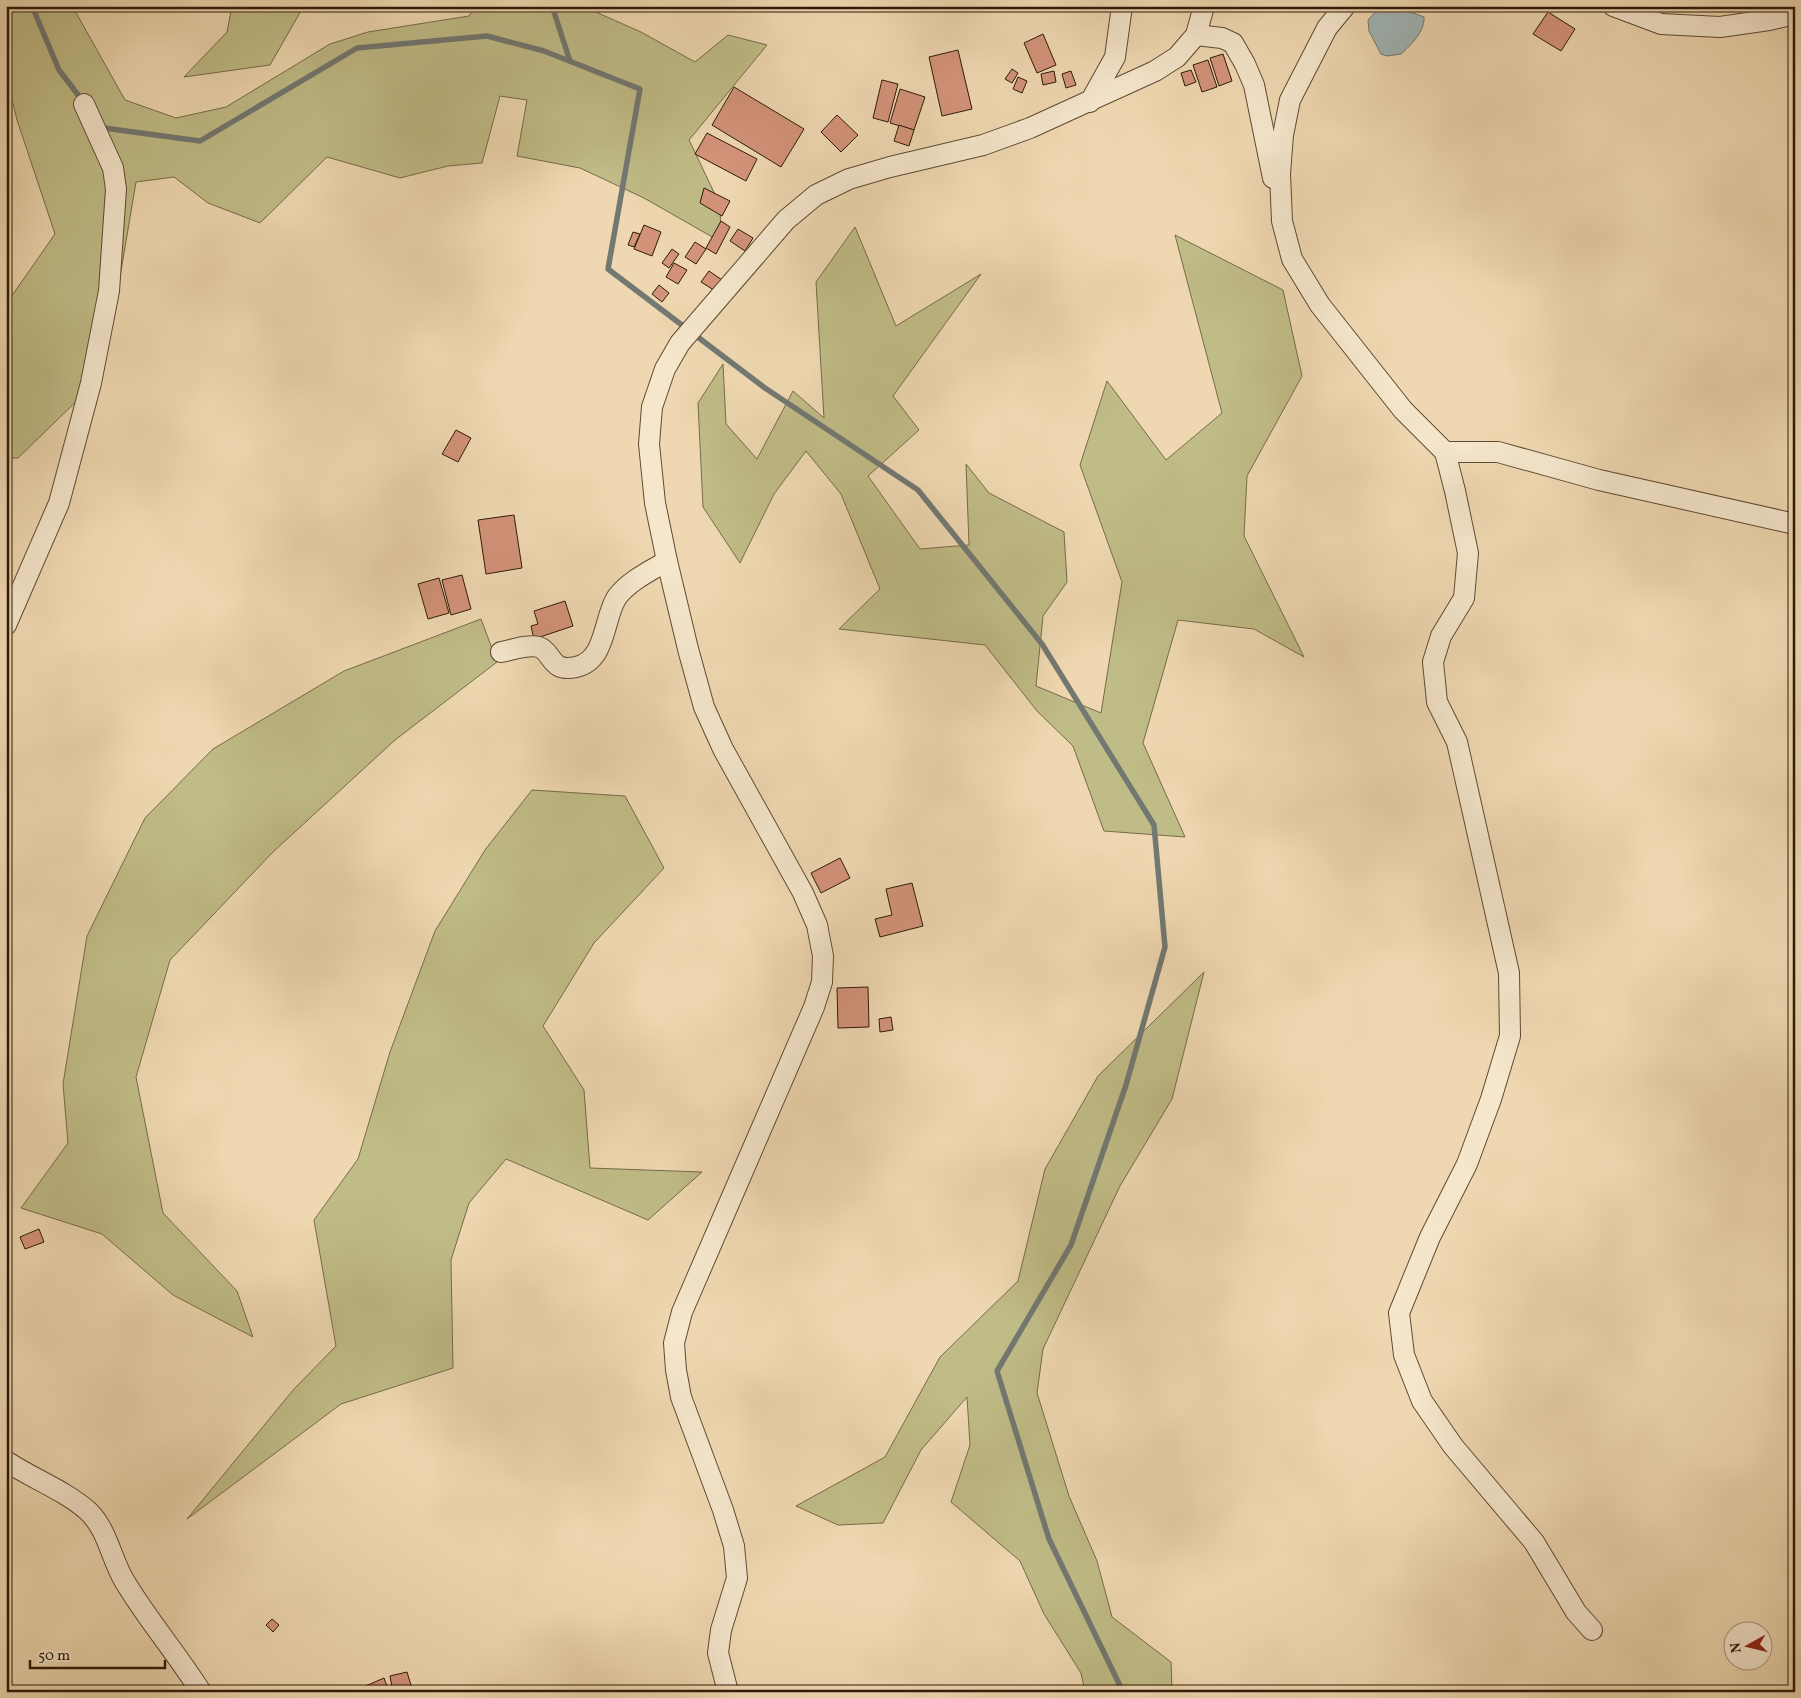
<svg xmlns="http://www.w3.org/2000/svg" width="1801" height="1698" viewBox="0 0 1801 1698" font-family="Vollkorn,serif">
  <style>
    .green { fill: #c0bc87; stroke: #766b48 }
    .water { fill: #a0b6b8; stroke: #727872 }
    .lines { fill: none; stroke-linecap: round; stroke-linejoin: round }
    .stream { stroke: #727872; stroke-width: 5.5 }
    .building { fill: #d39379; stroke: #2d1a09 }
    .minor-casing { stroke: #5e4a33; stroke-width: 22 }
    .minor { stroke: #f5e6cc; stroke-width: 20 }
  </style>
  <rect width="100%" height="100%" fill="#efd8b1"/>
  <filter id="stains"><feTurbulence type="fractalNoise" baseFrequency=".004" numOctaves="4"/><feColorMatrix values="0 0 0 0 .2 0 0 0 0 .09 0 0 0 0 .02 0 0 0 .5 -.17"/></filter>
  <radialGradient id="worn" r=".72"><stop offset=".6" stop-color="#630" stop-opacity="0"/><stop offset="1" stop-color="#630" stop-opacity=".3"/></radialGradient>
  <g class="green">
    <polygon points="6,6 74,6 74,9 125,100 176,118 226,107 330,44 368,32 469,16 476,6 582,6 641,32 695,62 728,35 767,45 689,140 720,205 721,242 644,198 580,168 517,156 527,100 500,96 482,163 448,166 400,178 327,157 260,223 208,203 174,177 136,182 120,277 88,390 18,458 6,458 6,293 11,297 55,234 17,120 6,76"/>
    <polygon points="232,6 301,6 302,9 270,65 184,77 227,32"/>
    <polygon points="855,227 896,326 981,274 893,396 919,430 868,476 920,549 969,545 966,464 989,493 1064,532 1067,582 1043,616 1036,686 1101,713 1122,582 1080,465 1107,381 1166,460 1222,413 1175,235 1283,290 1302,376 1247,476 1244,536 1304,657 1254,629 1178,620 1143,743 1185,837 1104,831 1073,746 1037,711 985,645 839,629 880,589 841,494 806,451 774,494 740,563 703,507 698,403 723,364 726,424 757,459 793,391 824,418 816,282"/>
    <polygon points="481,619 497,662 395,740 273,852 170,960 136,1077 163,1213 237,1291 253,1337 173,1295 102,1234 21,1208 68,1143 63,1084 87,936 145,818 213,749 344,671"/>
    <polygon points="532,790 625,796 664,868 594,943 543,1026 584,1090 590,1168 702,1172 648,1220 506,1159 469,1203 451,1260 453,1368 341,1404 187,1519 294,1389 336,1346 314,1220 358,1159 390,1052 435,931 485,850"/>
    <polygon points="1204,972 1172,1099 1120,1186 1043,1349 1037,1393 1069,1496 1097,1561 1112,1617 1171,1662 1172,1692 1085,1692 1081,1673 1044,1614 1020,1561 951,1502 970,1445 967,1397 921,1450 883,1523 838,1525 796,1506 885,1457 940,1357 1018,1281 1045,1169 1098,1076"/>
  </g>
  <path class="water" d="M1381 6H1394L1424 17C1425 31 1411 45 1401 54L1387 56 1381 54 1369 31 1368 20Z"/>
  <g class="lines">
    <g class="stream">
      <polyline points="32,6 59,70 82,100"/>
      <polyline points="552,6 570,61"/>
      <polyline points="100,124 104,128 200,141 357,48 487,36 544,51 640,89 608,269 765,388 918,490 1042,644 1154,825 1165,947 1126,1085 1071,1245 997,1371 1049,1539 1123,1692"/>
    </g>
  </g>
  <g class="building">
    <polygon points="1548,12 1575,29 1561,51 1533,34"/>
    <polygon points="1043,34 1056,65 1037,73 1024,43"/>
    <polygon points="958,50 972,109 942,116 929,57"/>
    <polygon points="1223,54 1232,81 1219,86 1210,58"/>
    <polygon points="1208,60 1217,87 1202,92 1193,65"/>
    <polygon points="1012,69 1018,73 1012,83 1005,79"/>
    <polygon points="1191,70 1196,82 1185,86 1181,73"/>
    <polygon points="1054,71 1056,82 1043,85 1041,74"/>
    <polygon points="1071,71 1076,85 1066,88 1062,74"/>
    <polygon points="1018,77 1027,81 1022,93 1013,89"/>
    <polygon points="882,80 898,84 888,122 873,118"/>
    <polygon points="734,87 804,129 781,167 712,125"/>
    <polygon points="900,89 925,97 914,130 890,123"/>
    <polygon points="837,115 858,135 841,152 821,132"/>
    <polygon points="899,125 914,130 909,146 894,141"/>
    <polygon points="707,133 757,159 746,181 695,154"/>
    <polygon points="704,188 730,201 722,216 700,203"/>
    <polygon points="721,221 730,227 716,254 706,248"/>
    <polygon points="644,225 661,232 652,256 634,249"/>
    <polygon points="738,229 753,238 745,251 730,241"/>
    <polygon points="633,232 640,234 634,247 628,245"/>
    <polygon points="695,242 706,249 696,264 685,257"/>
    <polygon points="672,249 679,254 669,268 662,263"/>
    <polygon points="674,263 687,270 678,284 666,277"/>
    <polygon points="709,271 725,282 717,292 701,282"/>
    <polygon points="659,285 669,293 662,302 652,294"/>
    <polygon points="456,430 471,438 458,462 442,454"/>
    <polygon points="514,515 522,568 486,574 478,520"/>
    <polygon points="462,575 471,609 451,615 442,580"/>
    <polygon points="439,578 449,613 428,619 418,584"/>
    <polygon points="565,601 573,626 534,639 531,626 538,624 534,611"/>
    <polygon points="840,858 850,878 821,893 811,873"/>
    <polygon points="912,883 923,926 880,937 875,919 892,915 886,889"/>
    <polygon points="868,987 869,1027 838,1028 837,988"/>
    <polygon points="891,1017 893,1030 880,1032 879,1019"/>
    <polygon points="39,1229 44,1242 25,1249 20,1237"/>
    <polygon points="272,1619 279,1625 273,1632 266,1625"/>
    <polygon points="407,1672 413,1692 393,1692 390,1676"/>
    <polygon points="384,1678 389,1692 352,1692"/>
  </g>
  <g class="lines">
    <g class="minor-casing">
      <g id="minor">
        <polyline points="1345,6 1327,28 1290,100 1283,135 1280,174 1282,221 1292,259 1320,305 1403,410 1445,452 1498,452 1599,480 1795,524"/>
        <polyline points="1613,6 1661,24 1720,27 1769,20 1795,14"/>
        <polyline points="1196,35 1222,38 1233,43 1245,64 1254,85 1273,178"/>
        <polyline points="1090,102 1115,57 1122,6"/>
        <polyline points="1445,452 1455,491 1468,553 1464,598 1441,636 1433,662 1437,702 1457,742 1509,973 1510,1036 1491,1099 1467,1164 1430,1237 1399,1313 1404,1355 1422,1401 1453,1446 1534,1542 1576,1612 1592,1630"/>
        <polyline points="6,625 59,503 91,383 109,291 116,189 113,168 84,104"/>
        <path d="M501 652C512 650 528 644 539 647 553 652 550 673 576 667 607 660 603 618 617 597 629 581 650 571 667 561"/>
        <path d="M6 1461C33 1479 64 1490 88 1511 108 1530 111 1559 125 1582 148 1620 177 1654 201 1692"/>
        <polyline points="728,1692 718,1653 721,1630 737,1578 734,1546 723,1510 681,1397 676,1370 674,1343 682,1312 814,1007 822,982 823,956 817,925 803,893 723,749 704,707 688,649 667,561 655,503 649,444 652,407 665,369 680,343 786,220 816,195 849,179 890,167 983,145 1030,128 1155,71 1177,57 1196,35 1204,6"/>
      </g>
    </g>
    <use href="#minor" class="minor"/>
  </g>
  <rect width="1801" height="1698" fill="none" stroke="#efd8b1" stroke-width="25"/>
  <rect x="8" y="8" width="1786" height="1683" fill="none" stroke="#2d1a09" stroke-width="2.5"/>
  <rect x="12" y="12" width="1776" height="1673" fill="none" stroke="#2d1a09"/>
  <g transform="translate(1748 1646) rotate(262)"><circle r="24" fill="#f5e6cc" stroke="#a5947e"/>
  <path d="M0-4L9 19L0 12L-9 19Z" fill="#8f2418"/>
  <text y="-8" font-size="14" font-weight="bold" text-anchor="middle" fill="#2d1a09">N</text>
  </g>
  <path d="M30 1660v8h135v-8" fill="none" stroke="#2d1a09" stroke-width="2.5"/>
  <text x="38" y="1660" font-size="15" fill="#2d1a09" stroke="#f5e6cc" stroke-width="4" paint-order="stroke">50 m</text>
  <rect width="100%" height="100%" filter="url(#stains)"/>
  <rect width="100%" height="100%" fill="url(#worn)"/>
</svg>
